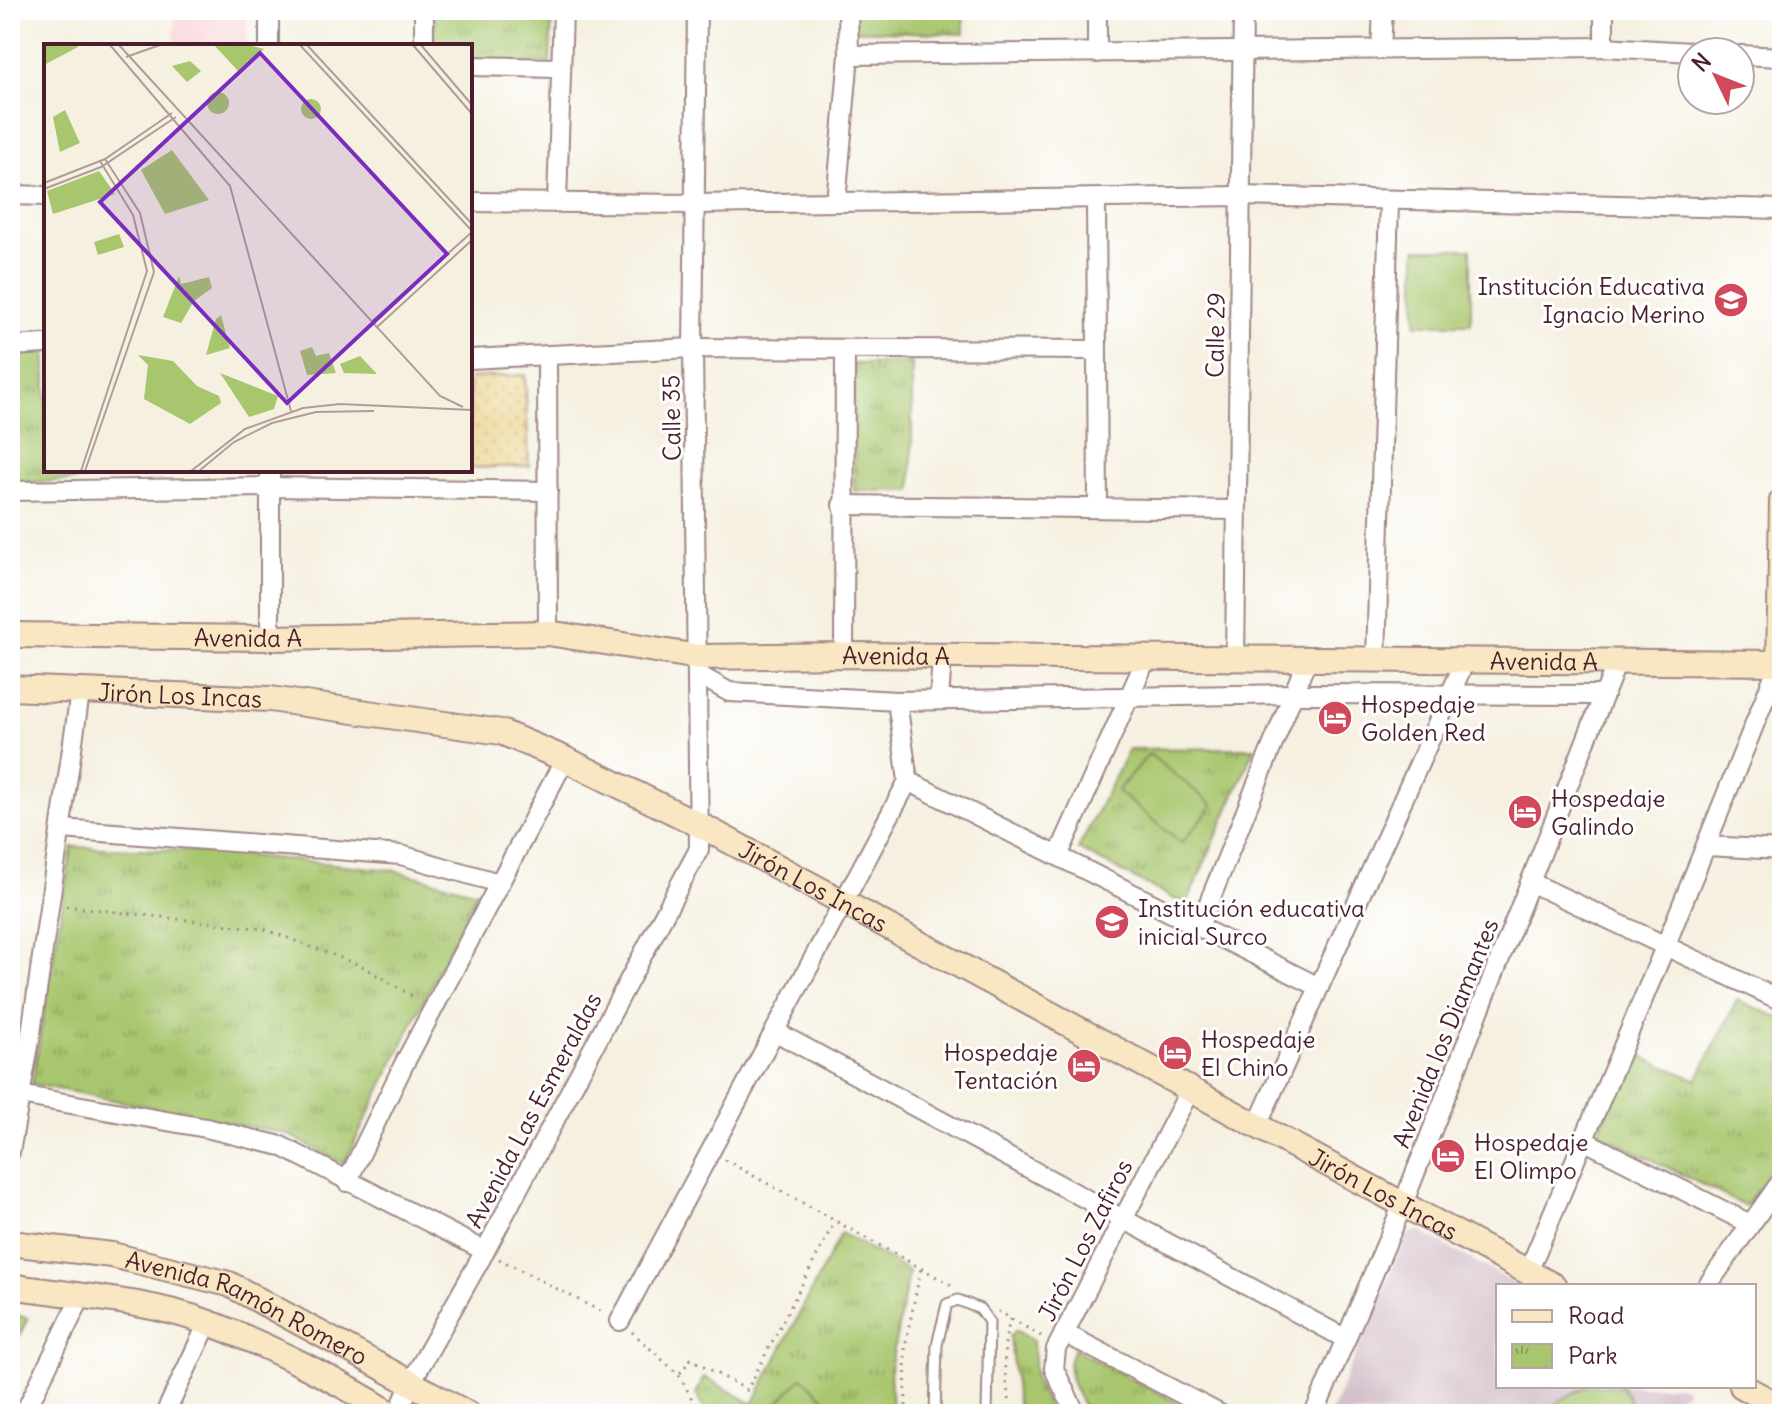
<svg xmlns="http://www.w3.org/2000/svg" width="1792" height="1424" viewBox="0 0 1792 1424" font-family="Delius,sans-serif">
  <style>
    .built { fill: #f7cfd4 }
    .industrial { fill: #d2bdc8 }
    .sand { fill: url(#sand-dots); stroke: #9c7c64; stroke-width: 2 }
    .park { fill: url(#park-tufts); stroke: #79724c; stroke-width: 2 }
    .pitch { fill: #a8c66d; stroke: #79724c; stroke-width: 2 }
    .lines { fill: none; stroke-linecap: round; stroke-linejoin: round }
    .lane-casing { stroke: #a08886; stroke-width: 13 }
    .street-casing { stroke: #a08886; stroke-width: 22 }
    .secondary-casing { stroke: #a08886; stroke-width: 28 }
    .path { stroke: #a08886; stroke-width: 3; stroke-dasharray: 2 6; stroke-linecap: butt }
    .lane { stroke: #fff; stroke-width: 9 }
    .street { stroke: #fff; stroke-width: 18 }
    .secondary { stroke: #f9e7c3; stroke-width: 24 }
    .labels { text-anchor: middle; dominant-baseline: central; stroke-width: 6; stroke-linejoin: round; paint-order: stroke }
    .poi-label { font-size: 24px; fill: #4a1f2b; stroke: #fff; text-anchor: start }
    .street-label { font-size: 24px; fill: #4a1f2b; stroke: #fff }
    .inset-road { fill: none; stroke: #b19c98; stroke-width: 2 }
    .view { fill: #7b2cbf; fill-opacity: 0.15; stroke: #7b2cbf; stroke-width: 4 }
    .inset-edge { fill: none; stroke: #4a1f2b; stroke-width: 4 }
  </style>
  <defs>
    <pattern id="sand-dots" width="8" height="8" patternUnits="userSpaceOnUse" patternTransform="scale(2)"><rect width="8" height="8" fill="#eeda9e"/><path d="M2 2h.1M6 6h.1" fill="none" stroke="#cebb88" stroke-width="1.8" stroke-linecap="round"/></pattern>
    <pattern id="park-tufts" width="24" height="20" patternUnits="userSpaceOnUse" patternTransform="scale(2)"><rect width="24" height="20" fill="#a8c66d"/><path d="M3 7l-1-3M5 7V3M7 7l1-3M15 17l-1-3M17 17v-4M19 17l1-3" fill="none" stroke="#8ba05a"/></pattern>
  </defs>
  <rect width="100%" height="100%" fill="#fff"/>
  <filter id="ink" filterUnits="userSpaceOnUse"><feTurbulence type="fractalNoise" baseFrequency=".0125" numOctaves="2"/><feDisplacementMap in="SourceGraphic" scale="16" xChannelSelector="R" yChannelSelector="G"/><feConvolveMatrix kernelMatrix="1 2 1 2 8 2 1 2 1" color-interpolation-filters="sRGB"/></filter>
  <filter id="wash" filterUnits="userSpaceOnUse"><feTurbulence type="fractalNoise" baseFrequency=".006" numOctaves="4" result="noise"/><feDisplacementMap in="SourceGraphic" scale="32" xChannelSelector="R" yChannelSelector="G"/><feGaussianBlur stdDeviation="1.8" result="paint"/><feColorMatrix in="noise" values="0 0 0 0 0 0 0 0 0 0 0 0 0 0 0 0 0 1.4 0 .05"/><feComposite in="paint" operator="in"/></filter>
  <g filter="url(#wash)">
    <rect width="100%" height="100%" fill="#f5f0e0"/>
    <polygon class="built" points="175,10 247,10 247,46 174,46"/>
    <polygon class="industrial" points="1419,1231 1520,1286 1498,1286 1498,1386 1685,1386 1686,1392 1645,1414 1330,1414 1404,1241 1409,1233"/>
    <polygon class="sand" points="525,375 529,466 470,468 470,378"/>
    <g class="park">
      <polygon points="435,10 552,10 550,63 470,60 470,46 434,46"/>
      <polygon points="854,10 963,10 964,34 853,30"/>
      <polygon points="46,350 46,470 112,470 112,479 10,483 10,352"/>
      <polygon points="912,363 912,491 854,491 854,364"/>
      <polygon points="1255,748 1186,905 1078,849 1129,749"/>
      <polygon points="72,847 203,851 392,870 477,892 344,1164 287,1134 32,1084"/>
      <polygon points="1737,1000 1782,1019 1782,1161 1745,1206 1598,1133 1633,1053 1697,1080"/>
      <polygon points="841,1233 909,1271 890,1369 892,1414 707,1414 696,1394 704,1377 753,1404"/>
      <polygon points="10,1314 28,1318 10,1355"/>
      <polygon points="1016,1330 1033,1341 1035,1379 1052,1414 1018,1414 1010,1336"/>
      <path d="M1074 1349 1199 1414H1088C1076 1392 1061 1373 1074 1349Z"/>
    </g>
    <g class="pitch">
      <rect x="1416" y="249" width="55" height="75"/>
      <polygon points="1149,754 1213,805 1182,843 1117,791"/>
      <polygon points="802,1377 841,1414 768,1414"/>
      <polygon points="1586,1386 1622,1386 1632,1405 1616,1414 1558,1414 1553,1405"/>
    </g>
  </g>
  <g filter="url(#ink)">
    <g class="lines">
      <g class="lane-casing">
        <polyline id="lane" points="935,1414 937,1345 947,1304 958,1300 980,1309 989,1322 987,1414"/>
      </g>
      <g class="street-casing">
        <g id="street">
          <polyline points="269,10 269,46"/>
          <polyline points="424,46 424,10"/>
          <polyline points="1604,47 1604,10"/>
          <polyline points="1381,50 1383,10"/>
          <polyline points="1097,53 1097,10"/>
          <polyline points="849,55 1604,47 1692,52"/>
          <polyline points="1740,55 1782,57"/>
          <polyline points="470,66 559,68"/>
          <polyline points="10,195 46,196"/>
          <polyline points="1096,199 1098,508"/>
          <polyline points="470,202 695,204 1240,196 1782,209"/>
          <polyline points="836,202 849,55 848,10"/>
          <polyline points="557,203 563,10"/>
          <polyline points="10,346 46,344"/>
          <polyline points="547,358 548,633"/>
          <polyline points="470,359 693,348 1096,350"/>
          <polyline points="10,491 270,487 548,491"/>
          <polyline points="842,505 1236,510"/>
          <polyline points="270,638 270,470"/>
          <polyline points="844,655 845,349"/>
          <polyline points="1235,660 1243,10"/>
          <polyline points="1376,661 1389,201"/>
          <polyline points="699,675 729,692 897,701 1293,694 1604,695"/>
          <polyline points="939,700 942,658"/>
          <polyline points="908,781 1319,987"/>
          <polyline points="62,829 401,855 499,883"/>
          <polyline points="1706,846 1782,850"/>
          <polyline points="1058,856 1146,659"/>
          <polyline points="1530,882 1782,1001"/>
          <polyline points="1199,927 1307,660"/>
          <polyline points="776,1032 1346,1339"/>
          <polyline points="20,1095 206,1128 281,1146 485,1251"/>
          <polyline points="1257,1126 1465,661"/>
          <polyline points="1583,1140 1750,1224"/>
          <polyline points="10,1152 30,1040 80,693"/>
          <polyline points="347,1182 403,1066 565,759"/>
          <polyline points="1528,1272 1665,947 1779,663"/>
          <polyline points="1707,1286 1782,1180"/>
          <polyline points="620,1321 908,781 897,701"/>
          <polyline points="1064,1333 1220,1414"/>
          <polyline points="24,1414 81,1297"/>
          <polyline points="165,1414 208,1323"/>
          <polyline points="398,1414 410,1384 485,1251 699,849 693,348 697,10"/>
          <polyline points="1076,1414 1054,1369 1056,1349 1190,1090"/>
          <polyline points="1314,1414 1403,1204 1617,662"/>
        </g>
      </g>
      <g class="secondary-casing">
        <g id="secondary">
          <path id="s1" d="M10 635 270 638 548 633 699 657 844 655 1782 663"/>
          <polyline points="1779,663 1782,501"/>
          <path id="s2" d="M10 688 270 699 501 732 565 759 700 825 1554 1286"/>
          <path id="s3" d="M10 1243 112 1255 229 1284 468 1414"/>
          <path d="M10 1286C75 1296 147 1300 209 1323 266 1344 340 1382 391 1414"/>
          <polyline points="1742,1386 1782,1408"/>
        </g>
      </g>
      <g class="path">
        <polyline points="66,906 264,929 362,966 417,999"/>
        <polyline points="725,1160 953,1286"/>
        <polyline points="499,1259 602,1312"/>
        <polyline points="998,1311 1041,1336"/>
        <path d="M1011 1319C999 1349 1006 1383 1012 1414"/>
        <polyline points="632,1332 679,1375 700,1414"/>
        <polyline points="680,1373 691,1359 747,1390 835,1221"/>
        <polyline points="906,1414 905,1346 921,1268"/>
      </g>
      <use href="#lane" class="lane"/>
      <use href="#street" class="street"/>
      <use href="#secondary" class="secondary"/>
    </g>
  </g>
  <defs>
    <g id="school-disc" transform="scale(1.8)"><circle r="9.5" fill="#d1495b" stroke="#fff"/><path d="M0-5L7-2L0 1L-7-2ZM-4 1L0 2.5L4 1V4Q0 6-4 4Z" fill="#fff"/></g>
    <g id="hotel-disc" transform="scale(1.8)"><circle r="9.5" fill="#d1495b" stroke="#fff"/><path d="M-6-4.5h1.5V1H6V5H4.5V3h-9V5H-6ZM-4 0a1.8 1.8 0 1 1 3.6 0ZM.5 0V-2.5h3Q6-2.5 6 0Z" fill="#fff"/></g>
  </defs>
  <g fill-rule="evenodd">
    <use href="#school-disc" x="1731" y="300"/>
    <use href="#hotel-disc" x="1335" y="718"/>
    <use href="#hotel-disc" x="1525" y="812"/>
    <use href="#school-disc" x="1112" y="922"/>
    <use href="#hotel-disc" x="1175" y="1053"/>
    <use href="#hotel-disc" x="1084" y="1066"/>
    <use href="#hotel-disc" x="1448" y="1156"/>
  </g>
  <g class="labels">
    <g class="poi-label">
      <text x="1705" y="286" text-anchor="end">Institución Educativa<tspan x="1705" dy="28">Ignacio Merino</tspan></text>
      <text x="1361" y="704">Hospedaje<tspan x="1361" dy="28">Golden Red</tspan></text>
      <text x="1551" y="798">Hospedaje<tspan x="1551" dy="28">Galindo</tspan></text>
      <text x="1138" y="908">Institución educativa<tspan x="1138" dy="28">inicial Surco</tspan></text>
      <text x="1201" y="1039">Hospedaje<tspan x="1201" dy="28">El Chino</tspan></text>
      <text x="1058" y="1052" text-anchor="end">Hospedaje<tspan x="1058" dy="28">Tentación</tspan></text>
      <text x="1474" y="1142">Hospedaje<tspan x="1474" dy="28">El Olimpo</tspan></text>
    </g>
    <g class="street-label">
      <text transform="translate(1215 335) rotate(-89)">Calle 29</text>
      <text transform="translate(671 418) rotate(-91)">Calle 35</text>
      <text stroke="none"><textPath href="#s1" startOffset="238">Avenida A</textPath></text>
      <text stroke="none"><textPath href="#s1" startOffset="888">Avenida A</textPath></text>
      <text stroke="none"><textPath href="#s1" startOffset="1536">Avenida A</textPath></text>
      <text stroke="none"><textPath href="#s2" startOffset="170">Jirón Los Incas</textPath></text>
      <text stroke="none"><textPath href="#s2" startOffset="842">Jirón Los Incas</textPath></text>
      <text transform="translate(1445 1033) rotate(-68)">Avenida los Diamantes</text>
      <text transform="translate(533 1110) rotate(-62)">Avenida Las Esmeraldas</text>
      <text stroke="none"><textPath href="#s2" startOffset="1490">Jirón Los Incas</textPath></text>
      <text transform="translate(1085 1240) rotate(-63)">Jirón Los Zafiros</text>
      <text stroke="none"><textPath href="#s3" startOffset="248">Avenida Ramón Romero</textPath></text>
    </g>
  </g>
  <g transform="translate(44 44)">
    <rect width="428" height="428" fill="#f5f0e0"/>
    <path d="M94 311 129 317 153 342 175 352 177 359 146 380 100 355 104 321ZM176 329 234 352 230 365 205 373Z" fill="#a8c66d"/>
    <path d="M0 1H33L34 3 0 21ZM204 1 220 5 194 27 171 2ZM146 17 157 27 143 38 128 22ZM163 59a11 11 0 1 1 22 0a11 11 0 1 1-22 0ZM257 65a10 10 0 1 1 20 0a10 10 0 1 1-20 0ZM21 66 36 99 16 108 9 73ZM128 106 165 156 121 170 97 126ZM55 127 71 150 9 170 3 147ZM135 232 137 240 165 233 168 244 150 257 137 279 119 273ZM177 271 186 304 162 311 172 275ZM268 303 272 312 285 309 292 329 263 331 256 307ZM316 312 333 330 300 329 296 320Z" fill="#a8c66d"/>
    <path d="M75 190 80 203 54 211 50 198Z" fill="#a8c66d"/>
    <path class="inset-road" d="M66 1 186 142 247 367M75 1 396 352 419 363M256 1 428 187M263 1 428 180M369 1 428 70M377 1 428 61M82 13 116 1M0 139 61 115 128 69M0 145 57 123 132 73M327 278 428 188M332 284 428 196M37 427 103 227 89 171 56 117M41 427 110 228 96 169 61 115M147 427 201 385 259 364 296 360 428 366M155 427 190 398 228 379 272 368 330 367"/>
    <path class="view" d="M216 9 403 210 243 359 56 158Z"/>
    <rect width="428" height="428" class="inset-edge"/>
  </g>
  <rect width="1792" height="1424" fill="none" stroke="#fff" stroke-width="40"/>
  <rect x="1496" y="1284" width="260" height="104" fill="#ffffff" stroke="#b7a5aa" stroke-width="2"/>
  <rect x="1512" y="1310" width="40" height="12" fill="#f9e7c3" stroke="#b7a5aa" stroke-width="2"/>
  <text x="1568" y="1324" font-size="24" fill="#4a1f2b">Road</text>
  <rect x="1512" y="1344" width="40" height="24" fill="url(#park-tufts)" stroke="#b7a5aa" stroke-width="2"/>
  <text x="1568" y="1364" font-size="24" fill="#4a1f2b">Park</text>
  <g transform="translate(1716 76) rotate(313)"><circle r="38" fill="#ffffff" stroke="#b7a5aa" stroke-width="2"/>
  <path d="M0-6L14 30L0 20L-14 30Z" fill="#d1495b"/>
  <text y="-12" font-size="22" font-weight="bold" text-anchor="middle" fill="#4a1f2b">N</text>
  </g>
</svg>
